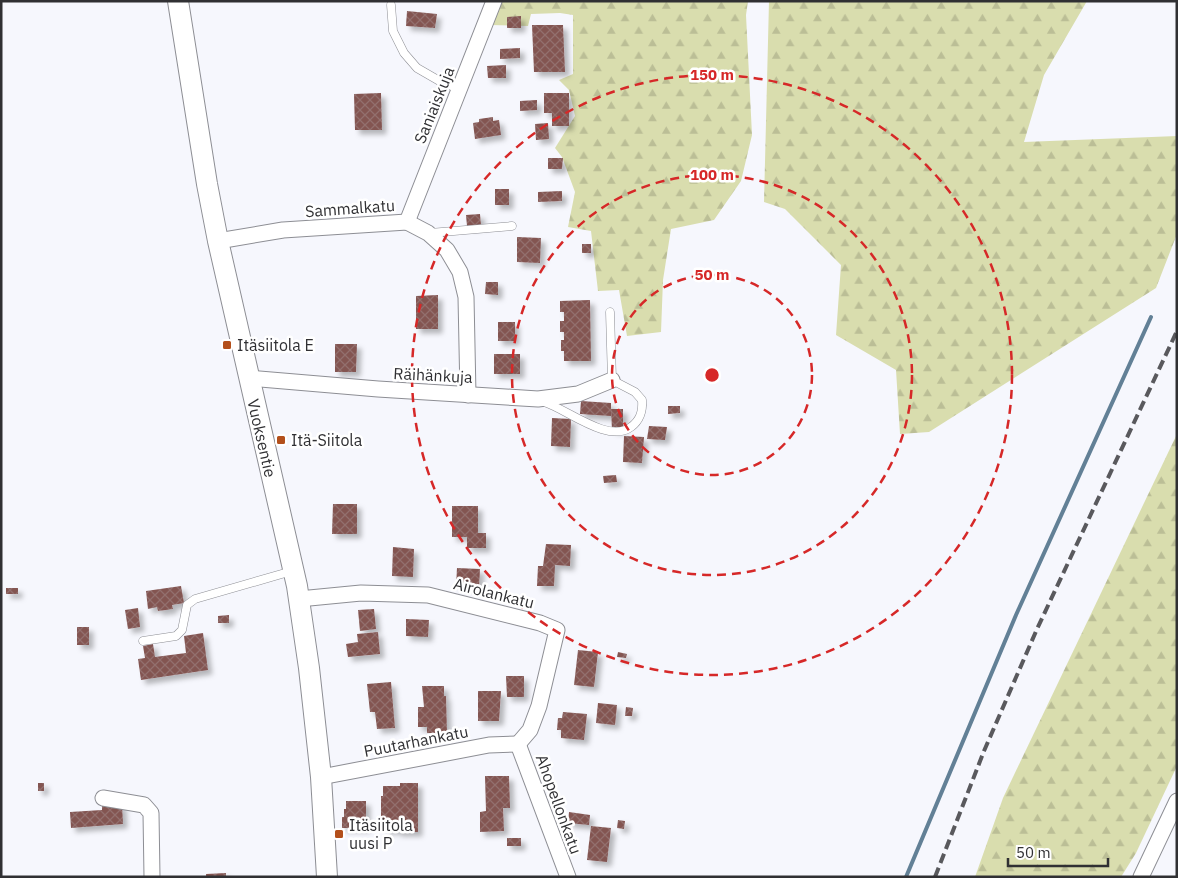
<svg xmlns="http://www.w3.org/2000/svg" width="1178" height="878" viewBox="0 0 1178 878" font-family="'IBM Plex Sans',sans-serif">
  <style>
    .forest { fill: url(#forest-firs) }
    .lines { fill: none; stroke-linecap: round; stroke-linejoin: round }
    .stream { stroke: #628096; stroke-width: 4 }
    .building { fill: url(#building-cross-hatch); filter: url(#shadow) }
    .service-casing { stroke: #8d8e94; stroke-width: 9 }
    .minor-casing { stroke: #8d8e94; stroke-width: 17 }
    .tertiary-casing { stroke: #8d8e94; stroke-width: 22 }
    .service { stroke: #fff; stroke-width: 8 }
    .minor { stroke: #fff; stroke-width: 15 }
    .tertiary { stroke: #fff; stroke-width: 20 }
    .rail { stroke: #59595d; stroke-width: 4; stroke-dasharray: 10 5; stroke-linecap: butt }
    .ring { fill: none; stroke: #d62828; stroke-width: 2.5; stroke-dasharray: 9 6 }
    .poi-dot { fill: #b34f1b; stroke: #fff; stroke-width: 2 }
    .labels { text-anchor: middle; dominant-baseline: central; stroke-width: 5; stroke-linejoin: round; paint-order: stroke }
    .street-label { font-size: 16px; fill: #303033; stroke: #fff }
    .poi-label { font-size: 16px; fill: #303033; stroke: #fff; text-anchor: start }
    .centre { fill: #d62828; stroke: #fff; stroke-width: 2.5 }
    .ring-label { font-size: 15px; text-anchor: middle; font-weight: bold; fill: #d62828; stroke: #fff; stroke-width: 5; stroke-linejoin: round; paint-order: stroke }
  </style>
  <defs>
    <pattern id="forest-firs" width="22" height="20" patternUnits="userSpaceOnUse" patternTransform="scale(1.25)"><rect width="22" height="20" fill="#d9ddae"/><path d="M5 1l3.5 6h-7zM16 11l3.5 6h-7z" fill="#bbbe96"/></pattern>
    <pattern id="building-cross-hatch" width="8" height="8" patternUnits="userSpaceOnUse" patternTransform="scale(1.25)"><rect width="8" height="8" fill="#835451"/><path d="M0 0l8 8M0 8l8-8" fill="none" stroke="#926f6d"/></pattern>
    <filter id="shadow"><feDropShadow dx="4.5" dy="4.5" stdDeviation="2.5" flood-color="#0004"/></filter>
  </defs>
  <rect width="100%" height="100%" fill="#f6f7fd"/>
  <g class="forest">
    <polygon points="500,1 748,1 746,15 752,135 741,181 714,220 671,229 663,280 661,332 627,336 619,290 598,291 591,231 568,227 575,192 562,157 555,148 575,116 569,90 559,80 573,74 573,15 560,13 531,14 528,26 491,25"/>
    <polygon points="769,1 1087,1 1044,75 1024,142 1177,136 1177,234 1156,288 929,432 900,434 896,370 836,335 841,265 785,209 764,202"/>
    <polygon points="1177,434 1177,766 1136,853 1121,877 975,877 1003,798"/>
  </g>
  <g class="lines">
    <polyline class="stream" points="906,877 1016,615 1151,317"/>
  </g>
  <g class="building">
    <polygon points="407,11 437,14 435,28 406,26"/>
    <polygon points="521,16 521,28 507,28 507,17"/>
    <polygon points="532,25 563,25 565,72 534,72"/>
    <polygon points="520,48 520,58 500,59 500,49"/>
    <polygon points="506,65 506,78 488,78 487,66"/>
    <polygon points="381,93 382,130 355,130 354,94"/>
    <polygon points="544,93 569,93 569,126 552,126 552,113 544,113"/>
    <polygon points="537,100 537,110 520,111 520,101"/>
    <polygon points="493,117 493,121 499,120 501,135 475,139 473,123 479,122 479,119"/>
    <polygon points="548,123 549,139 536,140 535,124"/>
    <polygon points="548,158 563,158 562,169 548,169"/>
    <rect x="495" y="189" width="14" height="16"/>
    <polygon points="562,191 562,201 538,202 538,192"/>
    <polygon points="480,214 481,225 467,226 466,215"/>
    <polygon points="517,237 541,238 540,263 517,262"/>
    <rect x="582" y="244" width="9" height="9"/>
    <polygon points="486,282 498,282 498,295 485,294"/>
    <polygon points="438,295 438,329 416,329 416,296"/>
    <polygon points="590,300 591,361 564,361 564,351 561,351 561,340 564,340 564,332 560,332 560,321 564,321 564,312 560,312 560,301"/>
    <rect x="498" y="322" width="17" height="19"/>
    <polygon points="335,344 357,344 356,372 335,372"/>
    <rect x="494" y="354" width="26" height="20"/>
    <polygon points="581,401 611,403 611,416 580,414"/>
    <polygon points="668,406 680,406 680,413 668,414"/>
    <polygon points="611,409 623,409 623,430 612,430"/>
    <polygon points="552,418 571,419 570,447 551,446"/>
    <polygon points="649,426 667,427 665,440 647,439"/>
    <polygon points="624,436 644,437 642,463 623,462"/>
    <polygon points="616,475 617,482 604,483 603,476"/>
    <polygon points="333,504 357,504 357,534 332,534"/>
    <polygon points="452,506 478,506 478,533 486,533 486,548 467,548 467,537 452,537"/>
    <polygon points="546,544 571,545 570,566 555,565 554,586 537,586 538,566 543,566"/>
    <polygon points="393,547 414,549 413,577 392,576"/>
    <polygon points="457,568 480,569 479,587 456,586"/>
    <polygon points="181,586 184,603 172,605 173,609 158,611 157,607 148,609 146,591"/>
    <rect x="6" y="588" width="12" height="6"/>
    <polygon points="138,608 140,627 128,629 125,610"/>
    <polygon points="374,609 376,629 360,631 358,610"/>
    <polygon points="229,615 229,623 218,623 218,616"/>
    <polygon points="406,619 429,620 428,637 406,636"/>
    <rect x="77" y="627" width="12" height="18"/>
    <polygon points="378,632 380,654 348,657 346,644 358,642 357,634"/>
    <polygon points="203,633 208,670 141,680 138,659 145,658 143,646 153,644 155,657 186,653 184,636"/>
    <polygon points="578,650 598,652 594,687 574,685"/>
    <polygon points="618,652 627,654 626,658 617,657"/>
    <polygon points="506,676 524,676 524,697 507,697"/>
    <polygon points="391,682 395,728 377,729 375,712 370,712 367,684"/>
    <polygon points="422,686 444,686 444,696 446,696 447,733 427,733 427,727 418,727 418,707 424,707"/>
    <polygon points="478,691 501,691 499,721 478,721"/>
    <polygon points="598,703 617,705 615,725 596,723"/>
    <polygon points="626,707 633,708 632,716 625,716"/>
    <polygon points="563,712 587,714 584,740 561,738 561,730 557,730 558,718 562,718"/>
    <polygon points="485,776 509,776 510,808 503,808 504,831 480,832 480,812 486,811"/>
    <rect x="38" y="783" width="6" height="8"/>
    <polygon points="400,783 418,783 418,832 397,832 397,830 384,830 384,822 381,822 381,796 383,796 383,786 400,786"/>
    <polygon points="346,801 366,801 366,828 342,828 342,817 344,817 344,809 346,809"/>
    <polygon points="122,804 123,824 71,828 70,812 102,810 102,805"/>
    <polygon points="569,812 590,815 589,825 568,823"/>
    <polygon points="618,820 625,821 624,829 617,828"/>
    <polygon points="591,826 611,828 607,862 587,860"/>
    <rect x="507" y="838" width="14" height="8"/>
    <polygon points="226,873 226,877 206,877 206,874"/>
  </g>
  <g class="lines">
    <g class="service-casing">
      <g id="service">
        <polyline points="391,5 393,31 404,53 417,68 443,83 460,89"/>
        <polyline points="430,233 512,226"/>
        <path d="M544 402C567 409 608 444 631 427 640 420 643 412 642 400L635 392 612 380 610 312"/>
        <polyline points="143,641 176,636 182,630 187,605 195,599 292,571"/>
      </g>
    </g>
    <g class="minor-casing">
      <g id="minor">
        <polyline points="407,222 494,1"/>
        <polyline points="218,241 283,230 407,222 428,233 447,250 460,272 466,297 468,395"/>
        <polyline points="248,378 378,389 538,399 578,394 612,380"/>
        <polyline points="299,599 361,593 428,595 540,623 557,630 539,706 530,730 518,744"/>
        <polyline points="518,744 568,877"/>
        <polyline points="321,777 489,745 518,744"/>
        <polyline points="103,798 144,805 151,813 152,877"/>
        <polyline points="1141,877 1177,801"/>
      </g>
    </g>
    <g class="tertiary-casing">
      <polyline id="tertiary" points="178,1 207,184 218,241 297,586 309,668 321,777 327,877"/>
    </g>
    <use href="#service" class="service"/>
    <use href="#minor" class="minor"/>
    <use href="#tertiary" class="tertiary"/>
    <polyline class="rail" points="935,877 984,751 1037,629 1177,331"/>
  </g>
  <g class="ring">
    <circle cx="712" cy="375" r="100"/>
    <circle cx="712" cy="375" r="200"/>
    <circle cx="712" cy="375" r="300"/>
  </g>
  <g class="poi-dot">
    <rect x="222" y="340" width="10" height="10" rx="2.5"/>
    <rect x="276" y="435" width="10" height="10" rx="2.5"/>
    <rect x="334" y="829" width="10" height="10" rx="2.5"/>
  </g>
  <g class="labels">
    <g class="street-label">
      <text transform="translate(434 105) rotate(-68)">Saniaiskuja</text>
      <text transform="translate(350 208) rotate(-4)">Sammalkatu</text>
      <text transform="translate(433 375) rotate(3)">Räihänkuja</text>
      <text transform="translate(262 438) rotate(77)">Vuoksentie</text>
      <text transform="translate(494 593) rotate(14)">Airolankatu</text>
      <text transform="translate(416 741) rotate(-11)">Puutarhankatu</text>
      <text transform="translate(559 804) rotate(70)">Ahopellonkatu</text>
    </g>
    <g class="poi-label">
      <text x="237" y="345">Itäsiitola E</text>
      <text x="291" y="440">Itä-Siitola</text>
      <text x="349" y="825">Itäsiitola<tspan x="349" dy="18">uusi P</tspan></text>
    </g>
  </g>
  <circle cx="712" cy="375" r="8" class="centre"/>
  <g class="ring-label">
    <text x="712" y="80">150 m</text>
    <text x="712" y="180">100 m</text>
    <text x="712" y="280">50 m</text>
  </g>
  <rect width="1178" height="878" fill="none" stroke="#303033" stroke-width="5"/>
  <path d="M1008 858v8h100v-8" fill="none" stroke="#303033" stroke-width="2.5"/>
  <text x="1016" y="858" font-size="15" fill="#303033" stroke="#ffffff" stroke-width="4" paint-order="stroke">50 m</text>
</svg>
